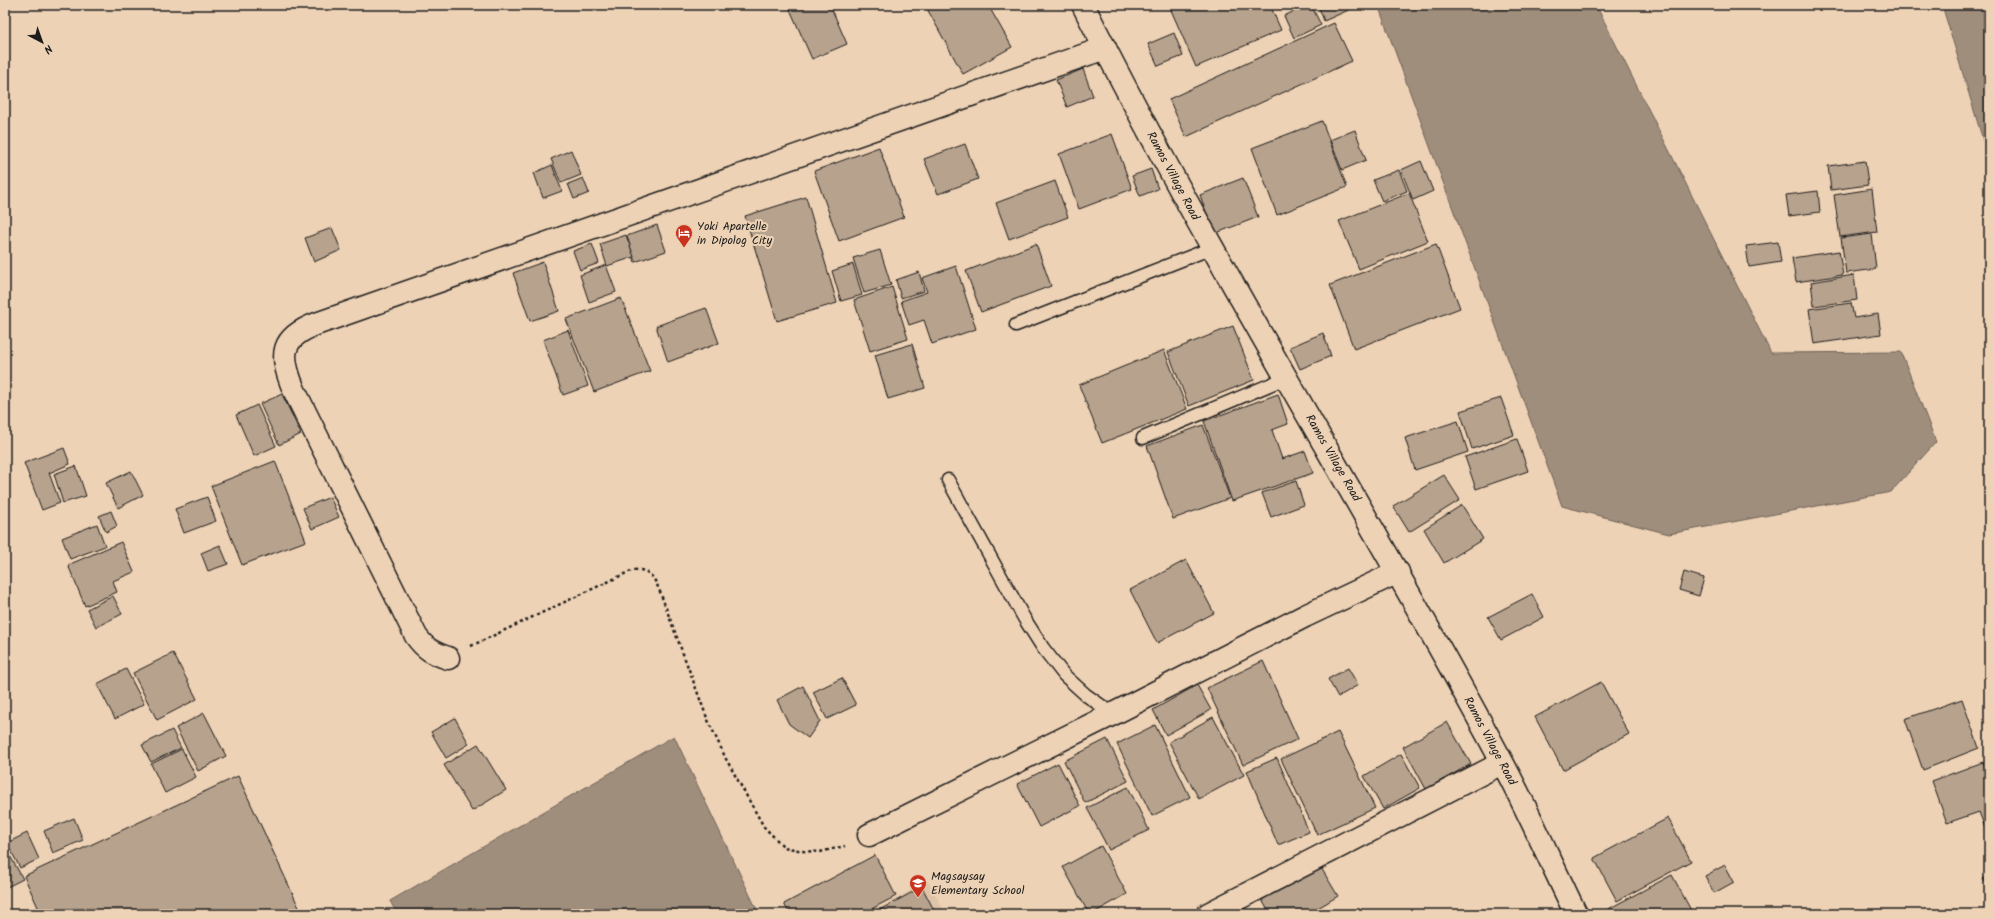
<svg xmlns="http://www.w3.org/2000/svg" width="1994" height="919" viewBox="0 0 1994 919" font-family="Kalam,sans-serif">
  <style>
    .built { fill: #dec4a9 }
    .water { fill: #a08e7d; stroke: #6b6056 }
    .building { fill: #b7a28d; stroke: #1c1c1c }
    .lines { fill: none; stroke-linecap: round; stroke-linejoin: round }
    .lane-casing { stroke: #1c1c1c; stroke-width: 15 }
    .street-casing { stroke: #1c1c1c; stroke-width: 25 }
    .path { stroke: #1c1c1c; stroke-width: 2.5; stroke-dasharray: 3 3; stroke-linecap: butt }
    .lane { stroke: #eed2b5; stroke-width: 12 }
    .street { stroke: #eed2b5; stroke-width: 22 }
    .labels { text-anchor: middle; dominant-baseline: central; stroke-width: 4; stroke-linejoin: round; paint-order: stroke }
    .street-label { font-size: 12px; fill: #1c1c1c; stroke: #eed2b5 }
    .poi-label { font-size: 12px; fill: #1c1c1c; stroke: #eed2b5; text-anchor: start }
  </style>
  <rect width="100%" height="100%" fill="#eed2b5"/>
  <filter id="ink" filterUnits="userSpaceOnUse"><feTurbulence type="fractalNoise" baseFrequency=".025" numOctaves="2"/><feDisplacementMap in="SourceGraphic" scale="8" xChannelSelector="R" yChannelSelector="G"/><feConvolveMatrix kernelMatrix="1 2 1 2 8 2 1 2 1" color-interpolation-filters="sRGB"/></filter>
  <g filter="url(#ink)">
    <polygon class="built" points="928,881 946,914 868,914"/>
    <g class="water">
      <polygon points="1378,5 1596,5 1771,353 1901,352 1936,442 1891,492 1669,534 1562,506"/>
      <polygon points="1942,5 1989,5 1989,160"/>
      <polygon points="674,736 759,914 397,914 390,901"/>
    </g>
    <g class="building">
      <polygon points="788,5 830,5 847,44 812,59"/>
      <polygon points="925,5 988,5 1012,47 963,74"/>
      <polygon points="1183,5 1270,5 1281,30 1196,67 1171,10"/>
      <polygon points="1307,5 1311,5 1321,25 1294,38 1284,16"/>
      <polygon points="1318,5 1352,5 1353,8 1324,21"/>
      <polygon points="1334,23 1352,61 1186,137 1169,99"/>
      <polygon points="1174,33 1183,56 1158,66 1148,44"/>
      <polygon points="1083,69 1093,96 1067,107 1056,80"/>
      <polygon points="1322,121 1347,187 1277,215 1252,148"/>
      <polygon points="1355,130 1366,160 1342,170 1330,140"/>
      <polygon points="1112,134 1132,189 1079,209 1059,154"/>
      <polygon points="965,144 978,179 938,194 924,159"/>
      <polygon points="879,147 904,217 839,241 814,171"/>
      <polygon points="571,150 581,175 561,183 551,159"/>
      <polygon points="1421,161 1433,191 1413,200 1401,170"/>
      <polygon points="1865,161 1868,185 1831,190 1828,166"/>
      <polygon points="552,165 562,191 543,198 534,173"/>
      <polygon points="1151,169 1158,189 1140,196 1132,176"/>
      <polygon points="1399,170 1407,191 1382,201 1373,180"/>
      <polygon points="583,178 589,193 574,199 568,184"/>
      <polygon points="1243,178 1258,217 1214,234 1200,195"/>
      <polygon points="1055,181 1068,217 1009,239 996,203"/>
      <polygon points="1872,189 1877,232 1840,237 1834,195"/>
      <polygon points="1818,191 1820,212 1789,216 1786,195"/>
      <polygon points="1409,193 1428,241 1359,269 1339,221"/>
      <polygon points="806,197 837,303 777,321 745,216"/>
      <polygon points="657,225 666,251 635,262 627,236"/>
      <polygon points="332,228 341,250 314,262 305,238"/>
      <polygon points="1872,234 1876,269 1846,273 1841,238"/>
      <polygon points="626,235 634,257 607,266 600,244"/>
      <polygon points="1778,242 1781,262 1749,267 1746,246"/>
      <polygon points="592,244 599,263 580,270 573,251"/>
      <polygon points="1036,244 1051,286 981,312 966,271"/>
      <polygon points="1436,244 1460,308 1354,349 1330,285"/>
      <polygon points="880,250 891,285 864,293 853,258"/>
      <polygon points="1839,251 1843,275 1796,282 1792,258"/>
      <polygon points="543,262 559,311 530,321 513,273"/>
      <polygon points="853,264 862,295 841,301 832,271"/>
      <polygon points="606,265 616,292 589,302 580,275"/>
      <polygon points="956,266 976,329 932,344 924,320 909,325 901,301 927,292 922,278"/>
      <polygon points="919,272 924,291 901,298 896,280"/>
      <polygon points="1854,275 1857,300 1814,306 1811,282"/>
      <polygon points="892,287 908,339 870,351 854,300"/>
      <polygon points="621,298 650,371 594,392 566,319"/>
      <polygon points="1851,303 1854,318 1878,314 1881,334 1814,344 1809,309"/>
      <polygon points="706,308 719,343 668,362 656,326"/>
      <polygon points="1233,326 1254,380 1189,406 1168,352"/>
      <polygon points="568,330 588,386 563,395 543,340"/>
      <polygon points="1323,333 1331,356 1300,369 1290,347"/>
      <polygon points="912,344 925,388 888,399 875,355"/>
      <polygon points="1164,350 1187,409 1102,443 1079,385"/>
      <polygon points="282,394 301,434 279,445 260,404"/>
      <polygon points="1278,394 1288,424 1272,430 1282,459 1305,451 1313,473 1232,501 1204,421"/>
      <polygon points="1501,398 1514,435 1472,449 1460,411"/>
      <polygon points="257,405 276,446 254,456 236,415"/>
      <polygon points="1458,421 1468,452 1415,470 1405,438"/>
      <polygon points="1203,425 1230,498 1173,519 1147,446"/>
      <polygon points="1517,439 1528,471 1476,489 1465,457"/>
      <polygon points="64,448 70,464 49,473 60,503 42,510 24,463"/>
      <polygon points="275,461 306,541 242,565 211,486"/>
      <polygon points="76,466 86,496 63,503 54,474"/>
      <polygon points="131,471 143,495 118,508 106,483"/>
      <polygon points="1444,475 1460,500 1409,532 1393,506"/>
      <polygon points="1296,481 1304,505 1271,517 1262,493"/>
      <polygon points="207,497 216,521 184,533 175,509"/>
      <polygon points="330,497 339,517 312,529 303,508"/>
      <polygon points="1462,505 1483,539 1444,563 1424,529"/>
      <polygon points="111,511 117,526 106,532 99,516"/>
      <polygon points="97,524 105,546 70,559 62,538"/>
      <polygon points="121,542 134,572 113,581 117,592 85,606 68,565"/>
      <polygon points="220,545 228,564 208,571 201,553"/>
      <polygon points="1186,560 1214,613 1157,643 1130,590"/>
      <polygon points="1684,572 1704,578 1699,596 1679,590"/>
      <polygon points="1532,594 1544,617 1501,640 1488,617"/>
      <polygon points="113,596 122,614 96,627 87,609"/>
      <polygon points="173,653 197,699 157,720 133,673"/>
      <polygon points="1263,661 1298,739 1243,765 1207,688"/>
      <polygon points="1348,668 1358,685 1338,697 1328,679"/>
      <polygon points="126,669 144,704 115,719 97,684"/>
      <polygon points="842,678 856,705 827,719 813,692"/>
      <polygon points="1601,682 1629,734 1563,770 1535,717"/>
      <polygon points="1197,685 1211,710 1166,735 1153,710"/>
      <polygon points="803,686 820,721 808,738 789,724 777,700"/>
      <polygon points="1962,699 1979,748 1923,770 1905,719"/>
      <polygon points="204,713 226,756 198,771 176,728"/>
      <polygon points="1213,717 1244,775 1199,799 1169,742"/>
      <polygon points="455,718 469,744 446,758 431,732"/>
      <polygon points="1447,722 1471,764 1426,789 1403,747"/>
      <polygon points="1155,725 1190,797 1152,816 1117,744"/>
      <polygon points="172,730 181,748 151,762 142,745"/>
      <polygon points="1338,732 1375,808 1317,835 1281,759"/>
      <polygon points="1107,739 1128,781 1085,803 1064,761"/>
      <polygon points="478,744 506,790 472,811 444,765"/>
      <polygon points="182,749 196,777 165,793 151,764"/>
      <polygon points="1401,754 1420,788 1383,809 1364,776"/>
      <polygon points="1277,758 1309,832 1278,845 1247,771"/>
      <polygon points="1983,762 1989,778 1988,835 1979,812 1947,823 1932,781"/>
      <polygon points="1058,763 1080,806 1039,827 1017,784"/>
      <polygon points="238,776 302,914 41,914 24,876"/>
      <polygon points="1128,787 1149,830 1109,850 1087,808"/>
      <polygon points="74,818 83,840 53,853 44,831"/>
      <polygon points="1668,818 1691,861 1617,901 1594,858"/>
      <polygon points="27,833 39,859 20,868 7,843"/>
      <polygon points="1101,846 1127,894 1092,914 1089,914 1063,867"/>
      <polygon points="5,847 23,879 5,888"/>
      <polygon points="875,855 896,896 862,914 790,914 784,904"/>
      <polygon points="1725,865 1734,882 1714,893 1705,876"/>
      <polygon points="1320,866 1338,896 1308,914 1270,914 1262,900"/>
      <polygon points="1672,875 1693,914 1599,914"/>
      <polygon points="1989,876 1989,888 1983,879"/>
      <polygon points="922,887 936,914 872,914"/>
    </g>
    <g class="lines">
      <g class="lane-casing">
        <g id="lane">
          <polyline points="1016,325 1212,248"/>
          <polyline points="1143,438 1286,378"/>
          <polyline points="948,480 1024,618 1043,648 1064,675 1086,695 1113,714"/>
        </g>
      </g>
      <g class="street-casing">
        <g id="street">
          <path d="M1083 5C1212 262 1365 506 1501 760 1528 810 1551 863 1576 914"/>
          <path d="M448 658C433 653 425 649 416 636L294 390C279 354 280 337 319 323L1105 48"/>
          <polyline points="869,835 1113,714 1305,616 1398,572"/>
          <polyline points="1208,914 1502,763"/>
        </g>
      </g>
      <path class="path" d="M471 646 633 570C649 568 654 577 660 592L707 718 726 759 764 827 784 847 803 851 820 852 845 846"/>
      <use href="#lane" class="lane"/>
      <use href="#street" class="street"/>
    </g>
  </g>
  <defs>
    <g id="hotel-pin" transform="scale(0.9)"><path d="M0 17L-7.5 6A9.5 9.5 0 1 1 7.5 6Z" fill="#c8321e" stroke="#eed2b5"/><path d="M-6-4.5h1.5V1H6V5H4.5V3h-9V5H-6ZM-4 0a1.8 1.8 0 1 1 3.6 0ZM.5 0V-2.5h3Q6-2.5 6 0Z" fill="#fff"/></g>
    <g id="school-pin" transform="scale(0.9)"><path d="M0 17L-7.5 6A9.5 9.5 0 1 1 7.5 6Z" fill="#c8321e" stroke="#eed2b5"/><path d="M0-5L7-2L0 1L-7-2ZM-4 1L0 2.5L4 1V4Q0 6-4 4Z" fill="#fff"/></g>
  </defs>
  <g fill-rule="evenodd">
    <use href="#hotel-pin" x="684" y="233"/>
    <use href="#school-pin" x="918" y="883"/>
  </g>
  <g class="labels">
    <g class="street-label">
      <text transform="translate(1173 176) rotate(62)">Ramos Village Road</text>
      <text transform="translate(1333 458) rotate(60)">Ramos Village Road</text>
      <text transform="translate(1490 741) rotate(62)">Ramos Village Road</text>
    </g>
    <g class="poi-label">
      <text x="697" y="226">Yoki Apartelle<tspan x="697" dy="14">in Dipolog City</tspan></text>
      <text x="931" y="876">Magsaysay<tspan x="931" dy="14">Elementary School</tspan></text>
    </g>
  </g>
  <rect width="1994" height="919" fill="none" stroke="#eed2b5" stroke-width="20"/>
  <rect x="10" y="10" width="1974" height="899" fill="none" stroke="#1c1c1c" stroke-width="1.5" filter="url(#ink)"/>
  <g transform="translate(42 42) rotate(139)" stroke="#eed2b5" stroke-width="3" paint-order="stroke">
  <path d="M0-3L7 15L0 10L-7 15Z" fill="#1c1c1c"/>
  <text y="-6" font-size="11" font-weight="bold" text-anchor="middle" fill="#1c1c1c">N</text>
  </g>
</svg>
